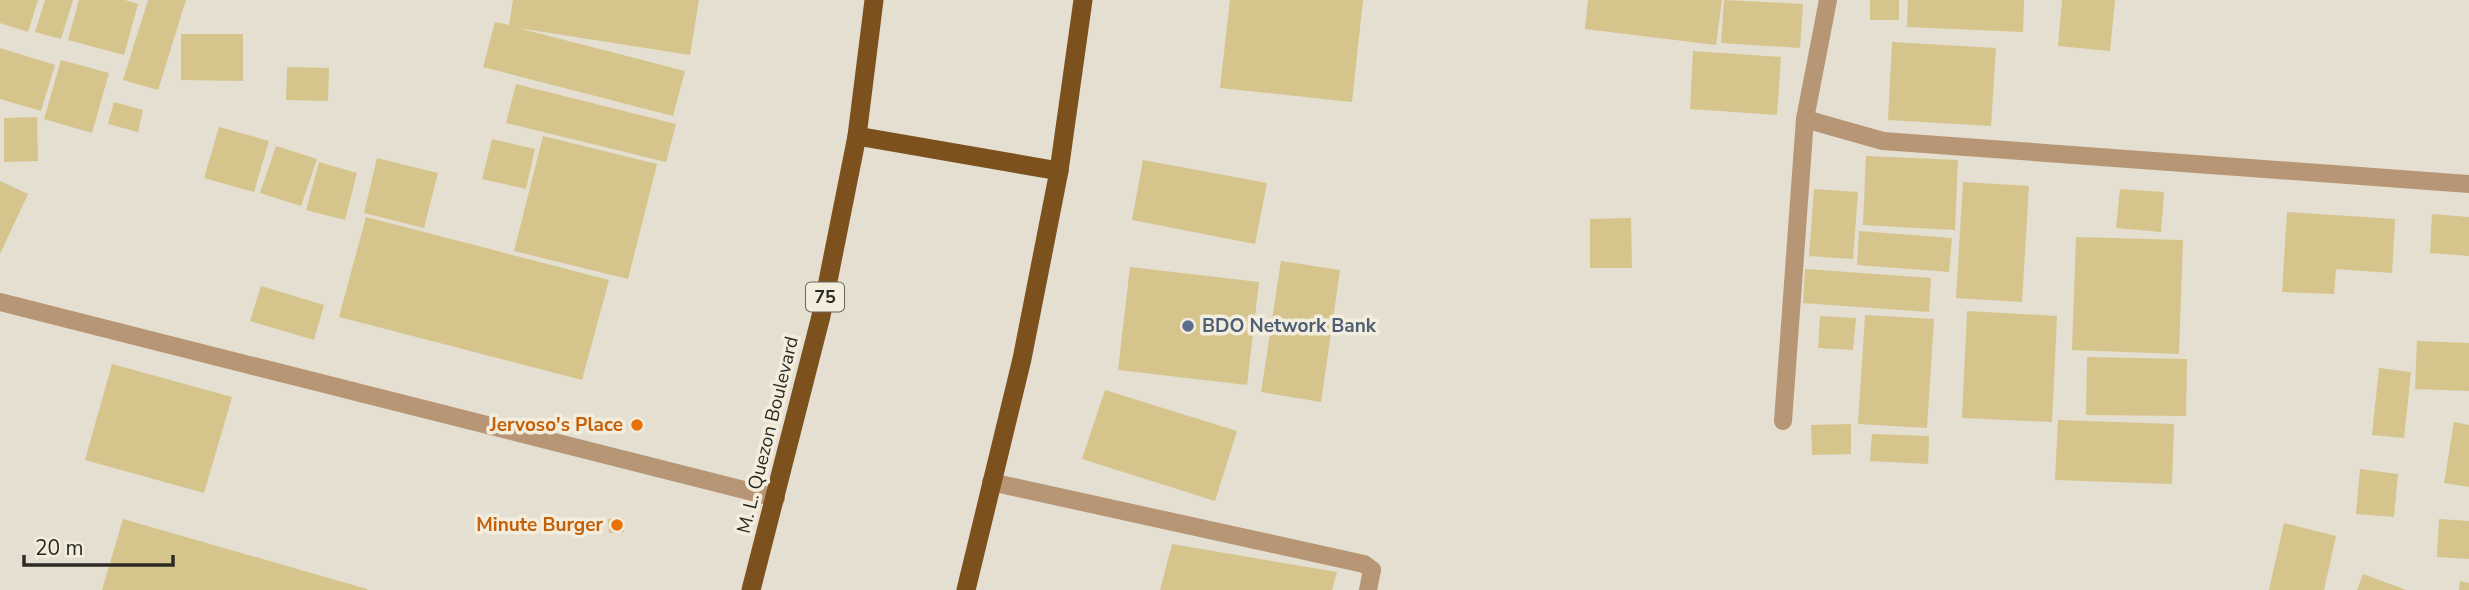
<svg xmlns="http://www.w3.org/2000/svg" width="2469" height="590" viewBox="0 0 2469 590" font-family="'Nunito Sans',sans-serif">
  <style>
    .building { fill: #d6c48d }
    .lines { fill: none; stroke-linecap: round; stroke-linejoin: round }
    .service { stroke: #b69674; stroke-width: 18 }
    .minor { stroke: #b69674; stroke-width: 18 }
    .trunk { stroke: #7c511e; stroke-width: 19 }
    .service-dot { fill: #5c6f8a; stroke: #f2eddd; stroke-width: 2.5 }
    .food-dot { fill: #e8710a; stroke: #f2eddd; stroke-width: 2.5 }
    .labels { text-anchor: middle; dominant-baseline: central; stroke-width: 7; stroke-linejoin: round; paint-order: stroke }
    .shield { fill: #f2eddd; stroke: #67645c; stroke-width: 2 }
    .shield-label { font-size: 18px; font-weight: bold; fill: #2c2a24 }
    .service-label { font-size: 19px; font-weight: bold; fill: #4e5e75; stroke: #f2eddd; text-anchor: start }
    .food-label { font-size: 19px; font-weight: bold; fill: #c56008; stroke: #f2eddd; text-anchor: end }
    .street-label { font-size: 19px; fill: #2c2a24; stroke: #f2eddd }
  </style>
  <rect width="100%" height="100%" fill="#e4dfd0"/>
  <g class="building">
    <polygon points="0,0 38,0 28,32 0,23"/>
    <polygon points="45,0 73,0 61,39 35,32"/>
    <polygon points="79,0 125,0 138,4 124,55 68,40"/>
    <polygon points="148,0 186,0 158,90 123,80"/>
    <polygon points="513,0 699,0 690,55 518,28 685,71 673,116 483,67 495,22 509,25"/>
    <polygon points="1230,0 1363,0 1352,102 1220,88"/>
    <polygon points="1588,0 1722,0 1716,45 1585,29"/>
    <polygon points="1724,0 1803,4 1800,48 1721,43"/>
    <rect x="1870" y="0" width="29" height="20"/>
    <polygon points="1908,0 2024,0 2023,32 1907,27"/>
    <polygon points="2062,0 2115,0 2110,51 2058,46"/>
    <polygon points="181,34 243,34 243,81 181,80"/>
    <polygon points="1892,42 1996,48 1991,126 1888,120"/>
    <polygon points="0,48 55,65 41,111 0,99"/>
    <polygon points="1693,51 1781,57 1777,115 1690,109"/>
    <polygon points="61,60 109,73 92,133 44,119"/>
    <polygon points="287,67 329,68 328,101 286,100"/>
    <polygon points="516,84 676,124 666,162 506,123"/>
    <polygon points="114,102 143,110 138,132 108,124"/>
    <polygon points="37,117 38,161 4,162 4,118"/>
    <polygon points="219,127 269,141 254,192 204,178"/>
    <polygon points="543,136 657,164 628,279 514,251"/>
    <polygon points="492,139 535,149 526,189 482,179"/>
    <polygon points="276,146 317,159 301,206 260,193"/>
    <polygon points="1866,156 1958,160 1955,230 1863,225"/>
    <polygon points="377,158 438,173 424,228 364,213"/>
    <polygon points="1143,160 1267,183 1255,244 1132,220"/>
    <polygon points="319,162 357,173 345,220 306,210"/>
    <polygon points="0,181 28,194 0,254"/>
    <polygon points="1963,182 2029,186 2022,302 1956,298"/>
    <polygon points="1814,189 1858,192 1853,259 1809,256"/>
    <polygon points="2120,189 2164,192 2161,232 2116,228"/>
    <polygon points="2287,212 2395,219 2392,273 2336,269 2334,294 2282,292"/>
    <polygon points="2432,214 2469,217 2469,256 2430,253"/>
    <polygon points="366,217 609,280 582,380 339,317"/>
    <polygon points="1631,218 1632,268 1590,268 1590,219"/>
    <polygon points="1859,231 1952,238 1949,272 1857,265"/>
    <polygon points="2076,237 2183,240 2179,354 2072,350"/>
    <polygon points="1281,261 1340,270 1321,402 1261,392"/>
    <polygon points="1130,267 1259,282 1247,385 1118,370"/>
    <polygon points="1805,269 1931,278 1929,312 1803,303"/>
    <polygon points="261,286 324,305 314,340 250,321"/>
    <polygon points="1967,311 2057,316 2052,422 1962,418"/>
    <polygon points="1865,315 1934,319 1927,428 1858,424"/>
    <polygon points="1820,316 1856,318 1853,350 1818,348"/>
    <polygon points="2417,341 2469,343 2469,391 2415,389"/>
    <polygon points="2087,357 2187,359 2186,416 2086,415"/>
    <polygon points="112,364 232,397 204,493 85,460"/>
    <polygon points="2379,368 2411,372 2404,438 2372,435"/>
    <polygon points="1105,390 1237,431 1215,501 1082,459"/>
    <polygon points="2058,420 2174,424 2172,484 2055,480"/>
    <polygon points="2454,422 2469,425 2469,487 2444,483"/>
    <polygon points="1851,424 1851,454 1812,455 1811,425"/>
    <polygon points="1872,434 1929,436 1928,464 1870,461"/>
    <polygon points="2360,469 2398,474 2394,517 2356,514"/>
    <polygon points="623,518 624,532 609,533 608,519"/>
    <polygon points="123,519 367,589 367,590 102,590"/>
    <polygon points="2439,519 2469,521 2469,559 2437,557"/>
    <polygon points="2284,523 2336,536 2324,590 2269,590"/>
    <polygon points="1172,544 1337,572 1332,590 1160,590"/>
    <polygon points="2363,574 2406,590 2357,590"/>
    <polygon points="2460,581 2469,583 2469,590 2459,590"/>
  </g>
  <g class="lines">
    <g class="service">
      <polyline points="0,302 776,498"/>
      <polyline points="991,482 1364,564 1372,570 1368,590"/>
    </g>
    <g class="minor">
      <polyline points="1828,0 1805,119 1883,141 2469,184"/>
      <polyline points="1783,421 1805,119"/>
    </g>
    <g class="trunk">
      <polyline points="857,136 1059,171"/>
      <polyline points="751,590 821,316 857,136 874,0"/>
      <polyline points="966,590 1022,359 1059,171 1083,0"/>
    </g>
  </g>
  <circle class="service-dot" cx="1188" cy="326" r="7"/>
  <g class="food-dot">
    <circle cx="637" cy="425" r="7"/>
    <circle cx="617" cy="525" r="7"/>
  </g>
  <g class="labels">
    <rect class="shield" x="806" y="282.5" width="38" height="29" rx="5"/>
    <g class="shield-label">
      <text x="825" y="297">75</text>
    </g>
    <g class="service-label">
      <text x="1202" y="326">BDO Network Bank</text>
    </g>
    <g class="food-label">
      <text x="623" y="425">Jervoso's Place</text>
      <text x="603" y="525">Minute Burger</text>
    </g>
    <g class="street-label">
      <text transform="translate(768 435) rotate(-76)">M. L. Quezon Boulevard</text>
    </g>
  </g>
  <path d="M24 555v10h149v-10" fill="none" stroke="#2c2a24" stroke-width="3.5"/>
  <text x="35" y="555" font-size="21" fill="#2c2a24" stroke="#f2eddd" stroke-width="5" paint-order="stroke">20 m</text>
</svg>
